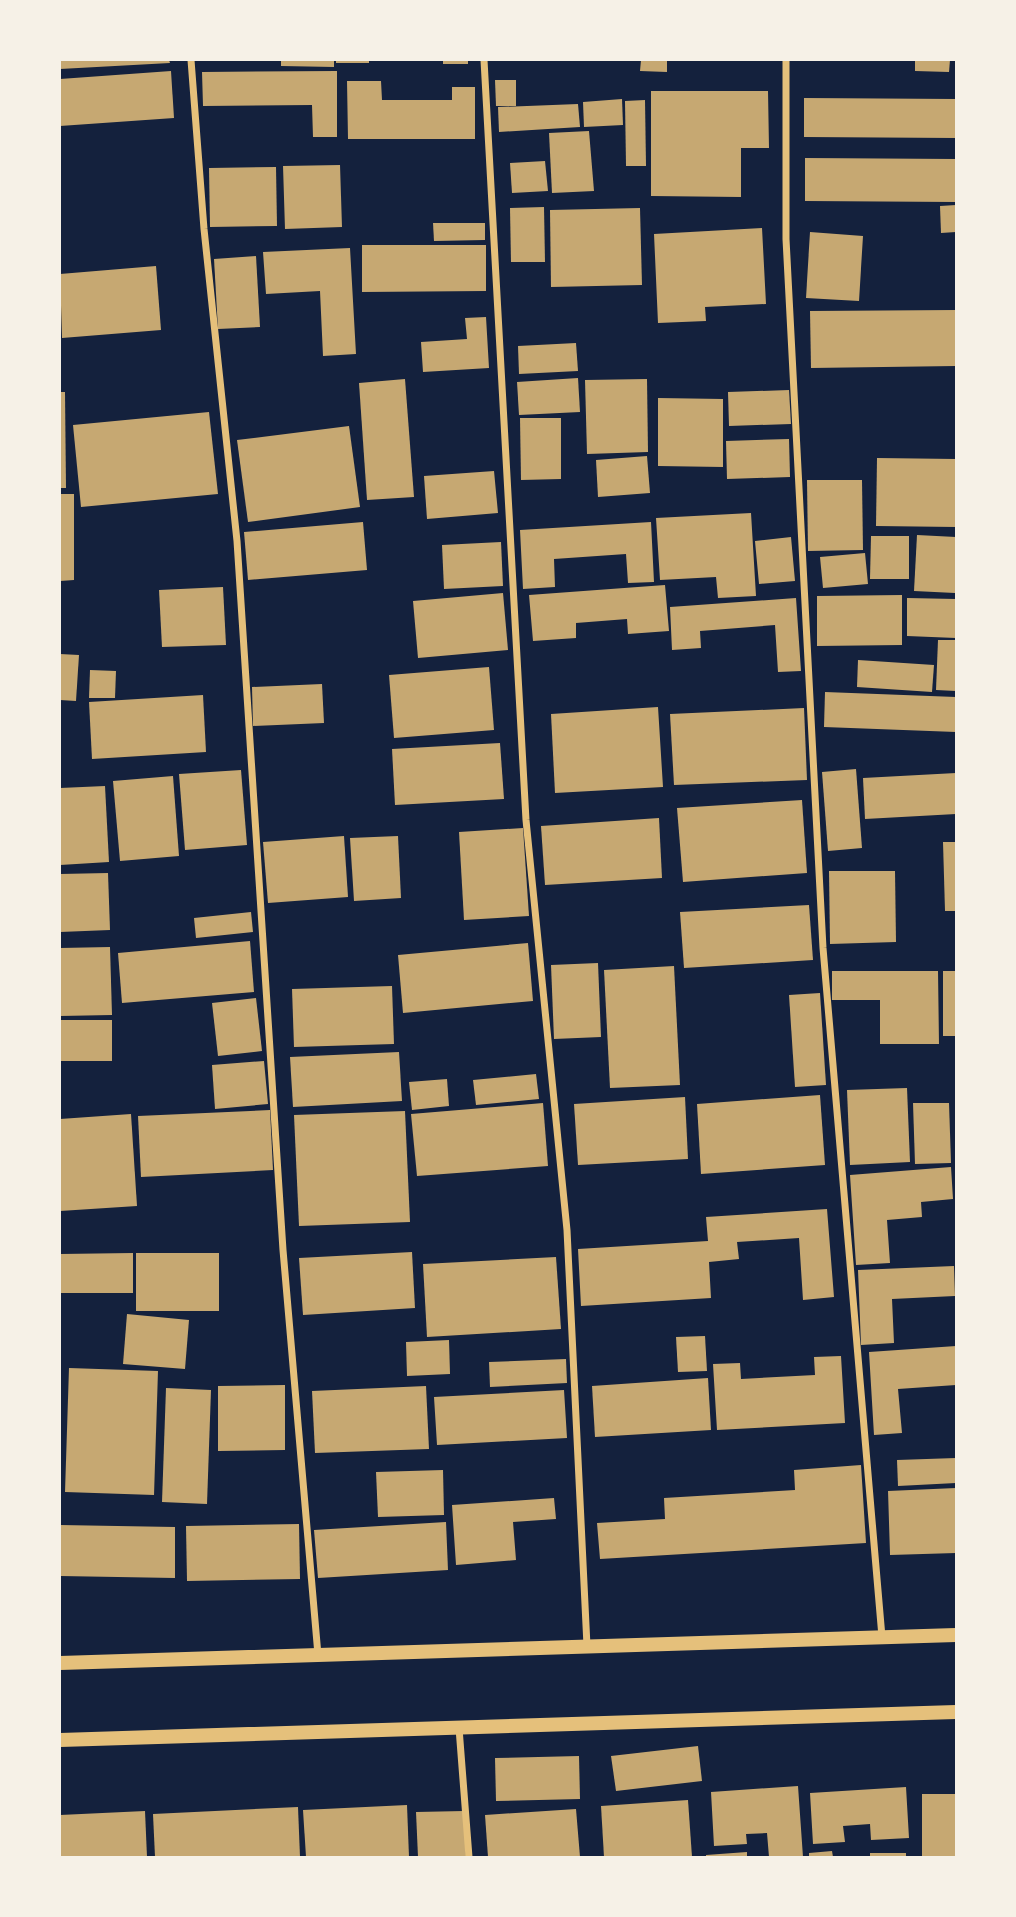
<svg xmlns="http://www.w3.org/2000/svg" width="1016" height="1917" viewBox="0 0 1016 1917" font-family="'PT Sans',sans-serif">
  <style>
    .building { fill: #c6a872 }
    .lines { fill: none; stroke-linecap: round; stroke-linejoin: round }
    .minor { stroke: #e5c07b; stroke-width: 7 }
    .secondary { stroke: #e5c07b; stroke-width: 14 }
  </style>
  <rect width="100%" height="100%" fill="#14213d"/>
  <g class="building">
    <polygon points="60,60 169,60 170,63 60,69"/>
    <polygon points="281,60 334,60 334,67 281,66"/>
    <rect x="336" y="60" width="33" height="3"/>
    <rect x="443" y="60" width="25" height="4"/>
    <polygon points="641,60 667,60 667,72 640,71"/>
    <polygon points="915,60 950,60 949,72 915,71"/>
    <polygon points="171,71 174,118 60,126 60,79"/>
    <polygon points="337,71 337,137 313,137 312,105 203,106 202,72"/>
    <polygon points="495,80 516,80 516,106 496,106"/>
    <polygon points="347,81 381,81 382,100 452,100 452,87 475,87 475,139 348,139"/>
    <polygon points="651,91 768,91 769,148 741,148 741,197 651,196"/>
    <polygon points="804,98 956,99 956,138 804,137"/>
    <polygon points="622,99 623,125 584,127 583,102"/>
    <polygon points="645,100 646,166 626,166 625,101"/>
    <polygon points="578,104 580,127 499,132 498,107"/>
    <polygon points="589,131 594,191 552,193 549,133"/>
    <polygon points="805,158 956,159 956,202 805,201"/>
    <polygon points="545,161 548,191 512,193 510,163"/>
    <polygon points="340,165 342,227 285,229 283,166"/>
    <polygon points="276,167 277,226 210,227 209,168"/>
    <polygon points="956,205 956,232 941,233 940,206"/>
    <polygon points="544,207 545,262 511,262 510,208"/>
    <polygon points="640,208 642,285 551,287 550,210"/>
    <polygon points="433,223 485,223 485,240 434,241"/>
    <polygon points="762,228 766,304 705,307 706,321 658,323 654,234"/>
    <polygon points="810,232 863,236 859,301 806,298"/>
    <polygon points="362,245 486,245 486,291 362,292"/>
    <polygon points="350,248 356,354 323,356 320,291 266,294 263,252"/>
    <polygon points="256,256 260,327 218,329 214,259"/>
    <polygon points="156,266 161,330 62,338 60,274"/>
    <polygon points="956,310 956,366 811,368 810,311"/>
    <polygon points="486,317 489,368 423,372 421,342 467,339 465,318"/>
    <polygon points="576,343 578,371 519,374 518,346"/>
    <polygon points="578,378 580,412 519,415 517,382"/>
    <polygon points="405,379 414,497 367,500 359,383"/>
    <polygon points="647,379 648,452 587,454 585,380"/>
    <polygon points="789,390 791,424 729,426 728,392"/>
    <polygon points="60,392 65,392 66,488 60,488"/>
    <polygon points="658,398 723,399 723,467 658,466"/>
    <polygon points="209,412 218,494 81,507 73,425"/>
    <polygon points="520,418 561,418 561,479 521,480"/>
    <polygon points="349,426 360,507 248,522 237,440"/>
    <polygon points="789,439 790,477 727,479 726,441"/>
    <polygon points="647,456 650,493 598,497 596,460"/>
    <polygon points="877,458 956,459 956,527 876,526"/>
    <polygon points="494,471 498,513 427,519 424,476"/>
    <polygon points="807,480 862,480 863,550 808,551"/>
    <polygon points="60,494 74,494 74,580 60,581"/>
    <polygon points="751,513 756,596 718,598 716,577 660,580 656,518"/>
    <polygon points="363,522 367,570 248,580 244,532"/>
    <polygon points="651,522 654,582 628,583 626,554 554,559 555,587 523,589 520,530"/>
    <polygon points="917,535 956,537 955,593 914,591"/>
    <polygon points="871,536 909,536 909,579 870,579"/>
    <polygon points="791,537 795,581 759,584 755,541"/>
    <polygon points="501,542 503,586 444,589 442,545"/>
    <polygon points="865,553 868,584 823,588 820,557"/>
    <polygon points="665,585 669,631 628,634 627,619 576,623 576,638 533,641 529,595"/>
    <polygon points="223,587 226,645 162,647 159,590"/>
    <polygon points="503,593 508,650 418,658 413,601"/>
    <polygon points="902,595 902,645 817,646 817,596"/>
    <polygon points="796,598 801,671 778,672 775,625 700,631 701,648 672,650 670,607"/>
    <polygon points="907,598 956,599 956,638 907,636"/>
    <polygon points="938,640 956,640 956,691 936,690"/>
    <polygon points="60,654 79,655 76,701 60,700"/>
    <polygon points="858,660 934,665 932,692 857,687"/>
    <polygon points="489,667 494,730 394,738 389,675"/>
    <polygon points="90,670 116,671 115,698 89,698"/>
    <polygon points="322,684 324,723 253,726 252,687"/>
    <polygon points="825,692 956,697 956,732 824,727"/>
    <polygon points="203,695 206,752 92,759 89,702"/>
    <polygon points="658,707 663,787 555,793 551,714"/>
    <polygon points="804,708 807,780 674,785 670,714"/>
    <polygon points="500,743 504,799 395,805 392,749"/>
    <polygon points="856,769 862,848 828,851 822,772"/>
    <polygon points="241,770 247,845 185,850 179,774"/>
    <polygon points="956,773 956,814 865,819 863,778"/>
    <polygon points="173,776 179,856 120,861 113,781"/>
    <polygon points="105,786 109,862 60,865 60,788"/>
    <polygon points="802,800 807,873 683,882 677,808"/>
    <polygon points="659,818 662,878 545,885 541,826"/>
    <polygon points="523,828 529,916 464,920 459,832"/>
    <polygon points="344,836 348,897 268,903 263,842"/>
    <polygon points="398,836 401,898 354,901 350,838"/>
    <polygon points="943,842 956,842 956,911 945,911"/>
    <polygon points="829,871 895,871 896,942 830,944"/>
    <polygon points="108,873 110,930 60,932 60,874"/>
    <polygon points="809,905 813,960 684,968 680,912"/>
    <polygon points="251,912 253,932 196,938 194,918"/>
    <polygon points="250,941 254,992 122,1003 118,953"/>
    <polygon points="528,943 533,1001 403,1013 398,955"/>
    <polygon points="110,947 112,1015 60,1016 60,948"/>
    <polygon points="598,963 601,1037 554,1039 551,965"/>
    <polygon points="674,966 680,1085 610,1088 604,970"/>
    <polygon points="832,971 938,971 939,1044 880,1044 880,1000 832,1000"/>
    <rect x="943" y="971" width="13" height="65"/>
    <polygon points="392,986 394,1044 294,1047 292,989"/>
    <polygon points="820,993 826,1085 795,1087 789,995"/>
    <polygon points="256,998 262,1051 218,1056 212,1003"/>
    <rect x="60" y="1020" width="52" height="41"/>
    <polygon points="399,1052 402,1101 293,1107 290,1057"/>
    <polygon points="264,1061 268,1104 215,1109 212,1065"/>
    <polygon points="536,1074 539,1099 476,1105 473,1080"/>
    <polygon points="447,1079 449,1106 412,1110 409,1082"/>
    <polygon points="907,1088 910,1162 850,1165 847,1090"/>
    <polygon points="820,1095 825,1165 701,1174 697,1104"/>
    <polygon points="685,1097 688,1159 578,1165 574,1104"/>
    <polygon points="543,1103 548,1166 417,1176 411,1114"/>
    <polygon points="913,1103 949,1103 951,1163 915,1164"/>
    <polygon points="270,1110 273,1170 141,1177 138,1116"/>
    <polygon points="405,1111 410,1222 299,1226 294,1115"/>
    <polygon points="131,1114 137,1206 60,1211 60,1119"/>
    <polygon points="951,1167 953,1199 921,1202 922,1217 887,1220 890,1263 856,1265 850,1175"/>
    <polygon points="827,1209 834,1297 803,1300 799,1238 737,1242 739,1259 709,1262 711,1298 581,1306 578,1249 708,1241 706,1217"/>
    <polygon points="412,1252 415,1308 303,1315 299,1258"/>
    <polygon points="133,1253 133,1293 60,1293 60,1254"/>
    <rect x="136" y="1253" width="83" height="58"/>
    <polygon points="556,1257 561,1329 427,1337 423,1264"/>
    <polygon points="954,1266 955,1296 892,1299 894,1343 861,1345 858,1270"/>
    <polygon points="127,1314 189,1320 185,1369 123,1364"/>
    <polygon points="705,1336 707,1371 678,1372 676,1337"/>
    <polygon points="449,1340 450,1374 407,1376 406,1342"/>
    <polygon points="956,1346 956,1385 898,1389 902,1433 874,1435 869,1352"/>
    <polygon points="841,1356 845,1423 717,1430 713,1364 740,1363 741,1379 815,1375 814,1357"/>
    <polygon points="566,1359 567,1383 490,1387 489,1362"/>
    <polygon points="69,1368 158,1371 154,1495 65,1492"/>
    <polygon points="708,1378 711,1430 595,1437 592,1386"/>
    <polygon points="285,1385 285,1450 218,1451 218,1386"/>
    <polygon points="426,1386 429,1449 315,1453 312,1391"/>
    <polygon points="166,1388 211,1390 207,1504 162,1502"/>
    <polygon points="564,1390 567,1438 437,1445 434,1397"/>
    <polygon points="956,1458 956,1483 898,1486 897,1460"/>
    <polygon points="861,1465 866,1543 600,1559 597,1523 665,1519 664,1498 795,1490 794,1470"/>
    <polygon points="443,1470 444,1515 378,1517 376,1472"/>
    <polygon points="956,1488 956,1553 890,1555 888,1491"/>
    <polygon points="554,1498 556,1519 513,1522 516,1560 456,1565 452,1505"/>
    <polygon points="446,1522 448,1570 318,1578 314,1530"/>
    <polygon points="299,1524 300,1579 187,1581 186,1526"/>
    <polygon points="60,1525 175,1527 175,1578 60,1576"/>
    <polygon points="698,1746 702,1781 616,1791 611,1756"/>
    <polygon points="579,1756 580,1799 496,1801 495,1758"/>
    <polygon points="798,1786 803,1857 769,1857 767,1833 746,1834 747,1844 714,1846 711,1792"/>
    <polygon points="906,1787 909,1838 871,1840 870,1824 843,1826 845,1842 813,1844 810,1793"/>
    <rect x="922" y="1794" width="34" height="63"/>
    <polygon points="688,1800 692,1857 604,1857 601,1806"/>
    <polygon points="407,1805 409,1857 306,1857 303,1810"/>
    <polygon points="298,1807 300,1857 155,1857 153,1814"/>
    <polygon points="576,1809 580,1857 488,1857 485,1815"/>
    <polygon points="145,1811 147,1857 60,1857 60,1815"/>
    <polygon points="464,1811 466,1857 418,1857 416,1812"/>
    <polygon points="832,1851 833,1857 809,1857 809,1853"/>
    <polygon points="747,1852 747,1857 706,1857 706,1855"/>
    <rect x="870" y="1853" width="36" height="4"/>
  </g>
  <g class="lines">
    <g class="minor">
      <polyline points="191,60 204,229 237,541 283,1250 318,1655"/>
      <polyline points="484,60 526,820 567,1230 587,1646"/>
      <polyline points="786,60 786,239 823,948 882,1637"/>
      <polyline points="459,1728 469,1857"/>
    </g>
    <g class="secondary">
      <polyline points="60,1663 956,1635"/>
      <polyline points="60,1740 956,1712"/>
    </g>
  </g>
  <rect width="1016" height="1917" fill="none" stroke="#f6f1e7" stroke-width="122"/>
</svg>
